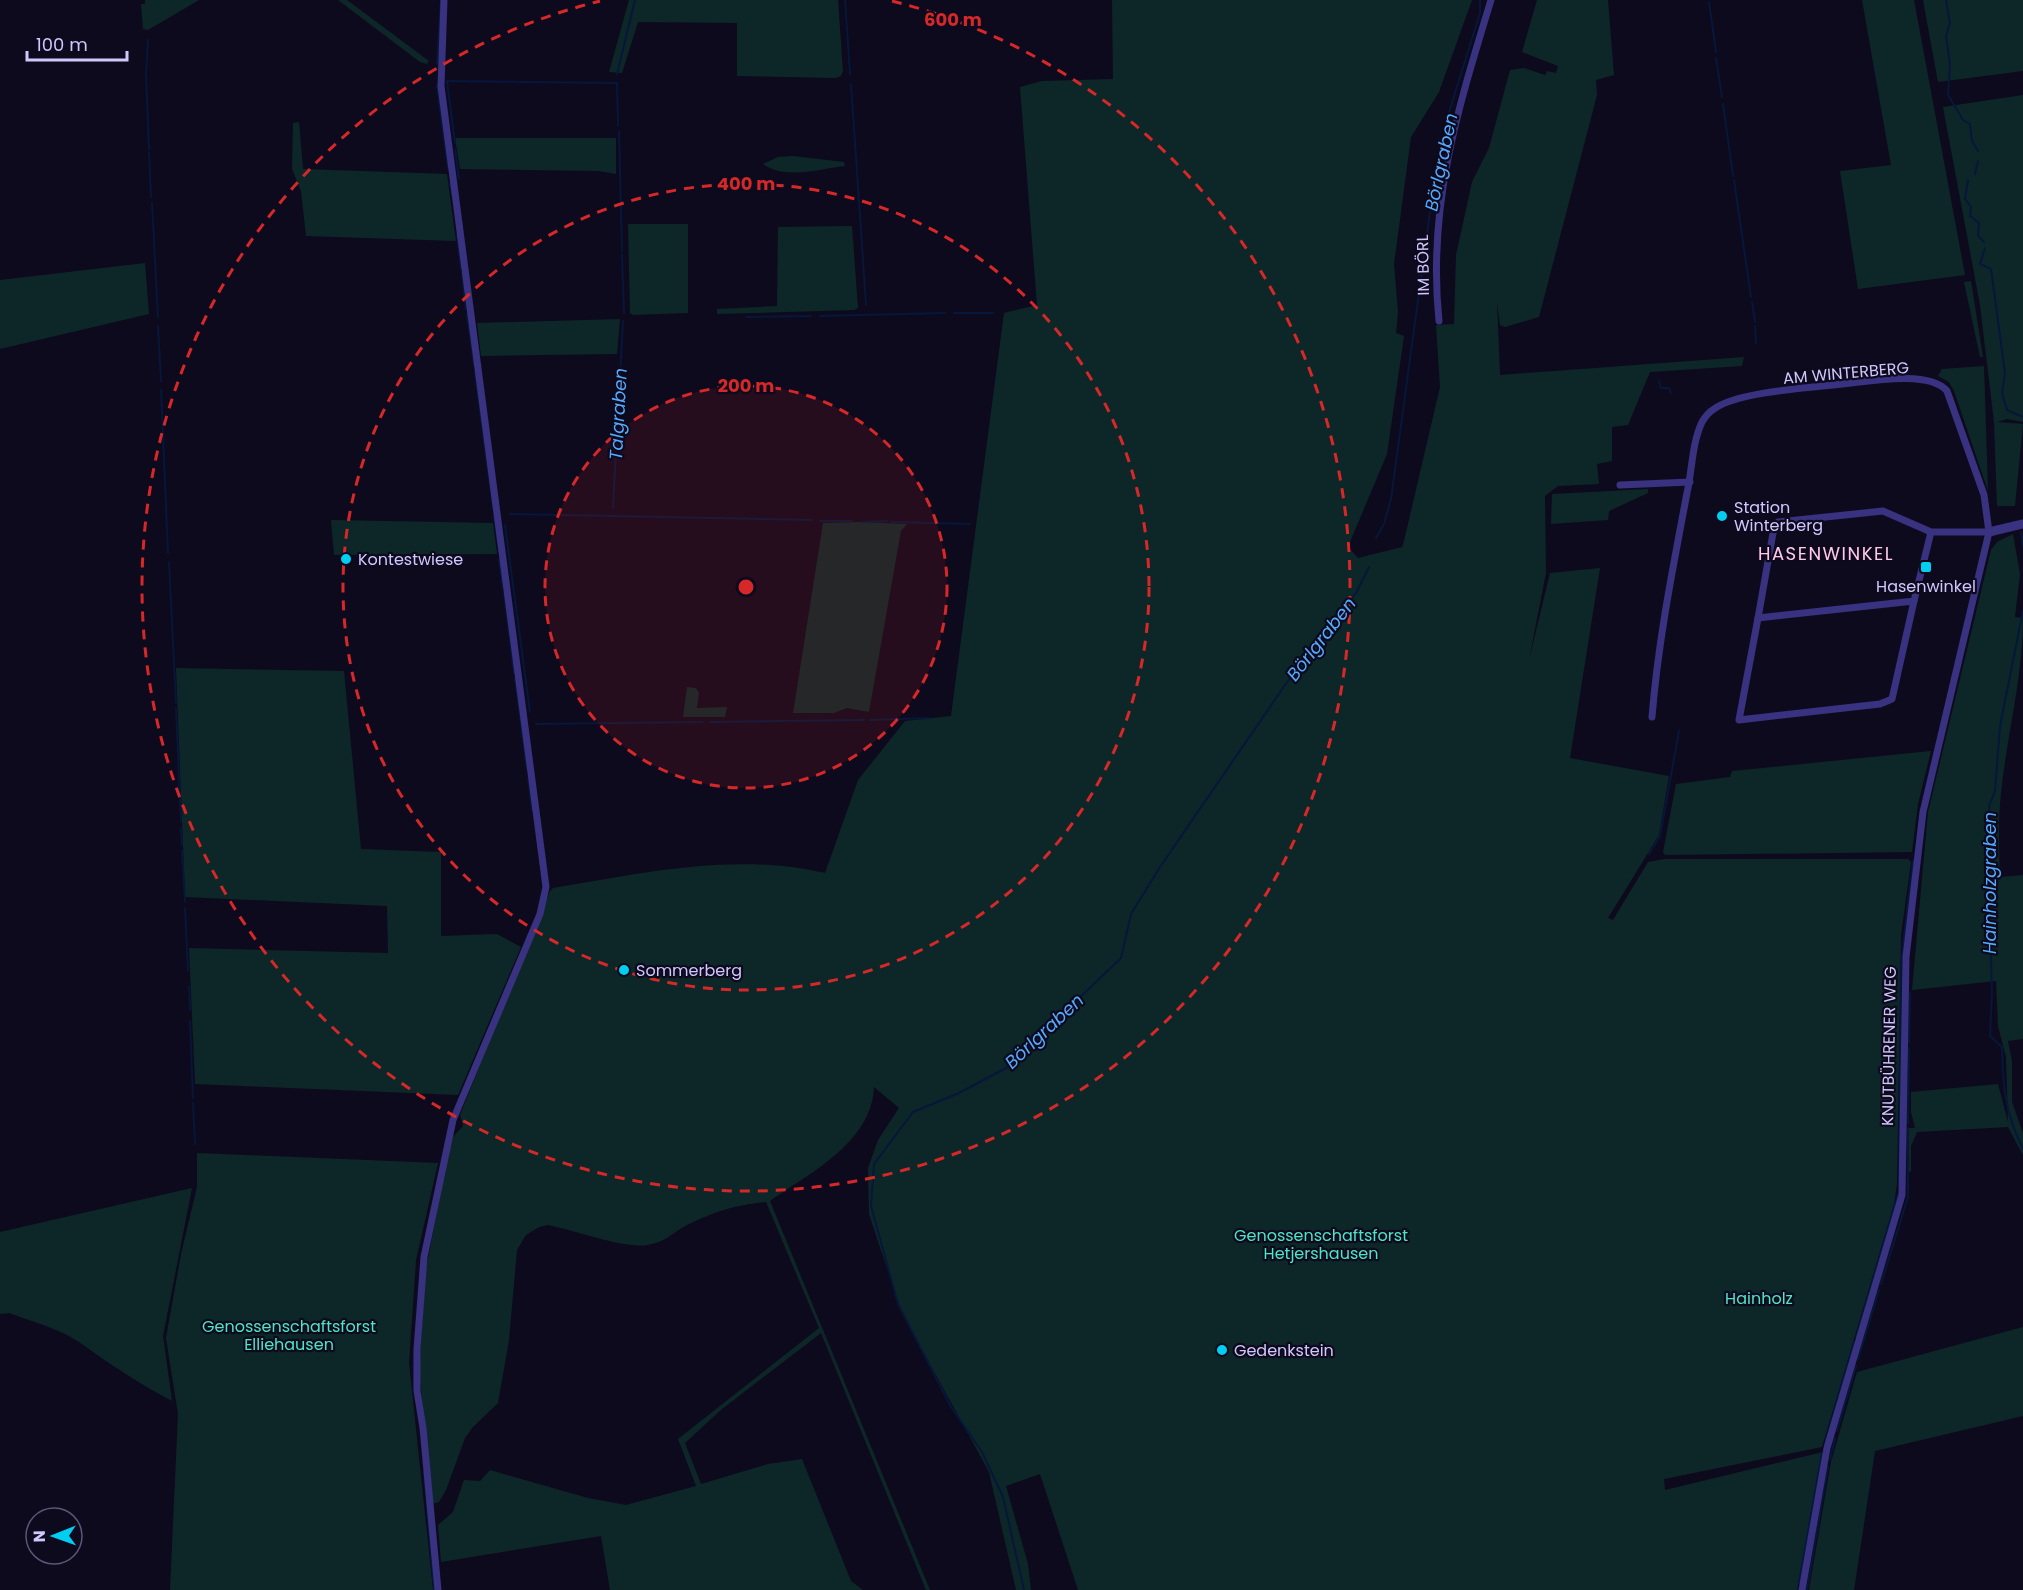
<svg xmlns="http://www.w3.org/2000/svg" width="2023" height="1590" viewBox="0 0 2023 1590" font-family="Poppins,sans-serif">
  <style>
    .green { fill: #0d2728 }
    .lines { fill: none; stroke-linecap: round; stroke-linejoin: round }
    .stream { stroke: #06173b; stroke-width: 2 }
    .minor { stroke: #383280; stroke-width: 7 }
    .tertiary { stroke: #383280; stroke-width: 9 }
    .ring { fill: none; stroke: #d62828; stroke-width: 3; stroke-dasharray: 10 8 }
    .poi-dot { fill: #00cff2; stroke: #0e0a1d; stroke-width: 2 }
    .labels { text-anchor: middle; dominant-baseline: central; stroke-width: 4.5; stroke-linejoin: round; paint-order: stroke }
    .street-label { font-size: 16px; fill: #d0c7ff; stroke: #0e0a1d }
    .poi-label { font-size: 16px; fill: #d0c7ff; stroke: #0e0a1d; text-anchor: start }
    .park-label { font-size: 16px; fill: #4ce5c6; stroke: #0e0a1d }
    .water-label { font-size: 18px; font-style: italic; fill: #55a9ff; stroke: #0e0a1d }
    .neighbourhood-label { font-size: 18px; letter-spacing: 1.5px; fill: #ffc9e9; stroke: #0e0a1d }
    .centre { fill: #d62828; stroke: #0e0a1d; stroke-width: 3 }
    .ring-label { font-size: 18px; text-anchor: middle; font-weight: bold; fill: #d62828; stroke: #0e0a1d; stroke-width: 4.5; stroke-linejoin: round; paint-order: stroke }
  </style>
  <rect width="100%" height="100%" fill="#0e0a1d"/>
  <g class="green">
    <polygon points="145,0 199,0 148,30 143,29 141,4 145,4"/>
    <polygon points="338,0 347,0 429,61 427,64 420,62"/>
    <polygon points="629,0 838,0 843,71 841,76 835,78 737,76 737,23 638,22 622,73 609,72"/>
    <path d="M1112 0H1472L1439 92 1411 137 1394 264 1398 312 1396 333 1404 336 1387 454 1350 542V549L1358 558 1402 547 1404 541 1440 387 1436 325 1454 324 1456 255 1472 182 1489 148 1510 70 1524 68 1545 75 1547 71 1556 73 1558 66 1522 52 1537 0H1608L1614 75 1596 80 1597 95 1539 317 1505 327 1500 325 1497 302 1500 375 1744 357 1742 366 1650 372 1628 425 1612 427V461L1597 464 1599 484 1558 486 1545 496 1546 573 1529 660 1550 573 1600 568 1570 758 1669 776 1659 835 1608 918 1613 920 1648 862 1664 859H1908L1911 862 1901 935 1897 1184 1894 1204 1822 1447 1664 1479 1665 1490 1823 1452 1797 1590H1078L1040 1474 1006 1486 1028 1564 1031 1590H1016L989 1472 902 1313 869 1214 868 1168 878 1140 899 1108 874 1087C872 1142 810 1173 770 1201L930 1590H926L821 1333 722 1409 685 1443 701 1484 768 1464 802 1459 851 1581 863 1590H610L601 1536 441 1562 438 1525 453 1512 464 1480 480 1481 490 1470 588 1498 626 1505 696 1486 678 1439 819 1328 766 1202C735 1205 716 1211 687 1225 672 1233 666 1242 647 1245 625 1249 574 1230 548 1225L539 1227 526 1235 517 1250 509 1340 498 1403 473 1427 465 1438 446 1490 439 1502 432 1504 419 1369 426 1269 448 1154 453 1137 463 1126 460 1115 550 891 553 888C642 873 736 852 825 873L858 780 905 721 951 716 1004 313 1037 305 1020 87 1042 81 1113 79Z"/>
    <polygon points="1862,0 1914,0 1965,275 1858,289 1840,171 1891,165"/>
    <polygon points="1923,0 2023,0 2023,71 1938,82"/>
    <polygon points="2023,95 2023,422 2007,419 1997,422 2023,424 2015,506 1997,506 1994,422 1980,305 1943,107"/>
    <polygon points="299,122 303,169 447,174 456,241 306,236 301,191 292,169 293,123"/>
    <polygon points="455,138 616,138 616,174 599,171 460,169"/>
    <path d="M793 156 844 162 845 166C819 169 785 180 763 164L778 157Z"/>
    <polygon points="628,224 688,224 688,313 633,315 630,313"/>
    <polygon points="852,226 858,308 854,310 717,314 717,309 777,306 778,227"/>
    <polygon points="145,263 149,314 0,349 0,280"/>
    <polygon points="1971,281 1983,357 1980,357 1964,282"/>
    <polygon points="620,319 617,354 481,356 477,323"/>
    <polygon points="1984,366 1988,491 1954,391 1949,382 1938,376 1942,369"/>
    <polygon points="1648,489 1648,493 1609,511 1608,520 1551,524 1552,494"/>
    <polygon points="331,520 493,523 497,554 334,555"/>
    <polygon points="860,522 907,524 901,531 869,712 847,708 834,713 793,713 823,523"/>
    <path d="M2013 534 2020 574 2015 617 2023 618C2023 677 2007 734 2001 793 1998 821 1999 849 2000 877L2023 875V1039L2008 1041 2012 1061V1102L2023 1133V1155L2008 1127 1917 1132 1911 1146V1172L1907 1171V1128H1915L1911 1112V1092L1998 1084 2008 1122 2006 1057 1998 1026 1996 981 1912 990 1928 812 1991 550 1997 542Z"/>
    <polygon points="176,668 344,671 361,849 441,852 441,936 497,934 521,947 458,1095 195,1084 189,948 388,953 387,906 185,897"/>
    <polygon points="687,687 696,688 699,693 697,708 727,707 725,717 683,717"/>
    <polygon points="1931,751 1918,804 1912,852 1665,855 1663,852 1676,784 1730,777 1732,771"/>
    <polygon points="197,1153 438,1163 416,1260 409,1363 433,1590 170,1590 178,1414 166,1338 181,1254 197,1187"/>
    <path d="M192 1188 163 1336 172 1401C140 1384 111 1365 82 1344 61 1329 33 1322 9 1313L0 1314V1232Z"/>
    <polygon points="2023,1327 2023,1416 1875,1451 1854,1590 1809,1590 1831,1462 1857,1372"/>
  </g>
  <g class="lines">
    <g class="stream">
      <polyline points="845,0 850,74"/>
      <polyline points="1946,0 1950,23 1946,36 1950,65 1948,95 1963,120 1970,124 1972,141 1978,151"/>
      <polyline points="1709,2 1716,52"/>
      <polyline points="148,40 146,74 149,149"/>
      <polyline points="1716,58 1722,97"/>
      <polyline points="437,64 441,0"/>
      <polyline points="617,74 635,0"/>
      <polyline points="851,84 866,305"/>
      <polyline points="437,85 448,168"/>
      <polyline points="1723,104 1733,176"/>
      <polyline points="619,131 622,251"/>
      <polyline points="455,143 447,81 617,83 618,125"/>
      <polyline points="455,149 459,179"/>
      <polyline points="149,152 151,197"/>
      <polyline points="1975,174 1978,161"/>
      <polyline points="1734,180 1751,297"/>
      <polyline points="1968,180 1965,199 1971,207 1970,216 1979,223 1978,236 1984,242"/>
      <polyline points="450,182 452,194"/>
      <polyline points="152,203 158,317"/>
      <polyline points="457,235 461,268"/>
      <polyline points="1985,248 1980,264 1991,269 2005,373 2002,393 2007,410 2023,417"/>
      <polyline points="622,255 624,313"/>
      <polyline points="462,273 466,309"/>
      <polyline points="1752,302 1755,322"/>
      <polyline points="954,313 993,313"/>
      <polyline points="467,314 474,365"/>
      <polyline points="820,316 945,313"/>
      <polyline points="746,317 811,316"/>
      <polyline points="158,326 161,381"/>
      <polyline points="1755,326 1756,343"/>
      <polyline points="475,372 493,508"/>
      <polyline points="1659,381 1661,388 1669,388 1671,393"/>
      <polyline points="161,390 168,553"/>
      <polyline points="613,508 623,321"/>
      <polyline points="510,514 812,520"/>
      <polyline points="494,515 499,552"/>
      <polyline points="820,521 852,521"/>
      <polyline points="862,522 887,521"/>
      <polyline points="891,522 970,524"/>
      <polyline points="505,525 530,712"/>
      <polyline points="2021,532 2023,546"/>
      <polyline points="1376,538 1384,524 1391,499 1434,182 1450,109 1480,13 1480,0"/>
      <polyline points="499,559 503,588"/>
      <polyline points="169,562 176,703"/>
      <polyline points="504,592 514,673"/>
      <path d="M2023 611 2000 726 1995 791 1989 806 1992 836 1988 860 1992 992 1990 1036 2002 1047C2003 1087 2005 1113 2023 1149"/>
      <polyline points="515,678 527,769"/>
      <polyline points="176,708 181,822"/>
      <polyline points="870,720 929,718"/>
      <polyline points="710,722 864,720"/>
      <polyline points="536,724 703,722"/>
      <polyline points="528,778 532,810"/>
      <polyline points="181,828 182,845"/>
      <polyline points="182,851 185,902"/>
      <polyline points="1649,854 1660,836 1679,731"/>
      <polyline points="185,908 188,971"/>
      <polyline points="189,987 190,1010"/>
      <polyline points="190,1021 193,1098"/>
      <polyline points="1909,1042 1910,993"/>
      <polyline points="193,1103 195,1144"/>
      <polyline points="1908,1123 1909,1048"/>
      <polyline points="1899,1184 1901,963 1913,861"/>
      <polyline points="1881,1284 1908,1197 1908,1128"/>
      <polyline points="1856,1337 1898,1194"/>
      <polyline points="414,1353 414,1389"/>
      <polyline points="1858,1359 1879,1290"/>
      <polyline points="1837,1431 1856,1366"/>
      <polyline points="1825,1443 1854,1342"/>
      <polyline points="1830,1460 1835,1438"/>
      <polyline points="424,1472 434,1590"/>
      <polyline points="1799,1583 1822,1453"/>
      <polyline points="1024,1590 1003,1497 982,1452 951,1407 898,1304 871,1206 874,1164 913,1112 959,1093 1006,1068 1121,958 1131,914 1160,867 1285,685 1356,593 1369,567"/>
      <polyline points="1798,1590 1798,1589"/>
      <polyline points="1807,1590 1828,1466"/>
    </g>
    <g class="minor">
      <path d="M1439 321C1427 206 1458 108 1491 0"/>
      <polyline points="1620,485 1690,482"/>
      <polyline points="1931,532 1914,601 1758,618 1773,533 1778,522 1883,511 1931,532 1989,532"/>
      <polyline points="1758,618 1739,720 1880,704 1892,699 1914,601"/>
      <path d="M1652 717C1658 642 1673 567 1687 493 1692 471 1692 443 1702 422 1705 417 1709 412 1714 409 1738 391 1819 387 1851 383 1875 380 1931 371 1947 391L1984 495 1989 532 1923 812 1906 957 1902 1195 1827 1448 1802 1590"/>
      <polyline points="438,1590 423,1428 417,1391 417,1349 424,1257 453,1120 540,914 546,887 441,86 444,0"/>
    </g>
    <polyline class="tertiary" points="1989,532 2023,524"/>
  </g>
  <circle cx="746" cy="587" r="201" fill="#d62828" fill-opacity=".12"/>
  <g class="ring">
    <circle cx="746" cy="587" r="201"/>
    <circle cx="746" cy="587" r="403"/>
    <path d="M892 1A604 604 0 1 1 600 1"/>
  </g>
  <g class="poi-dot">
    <circle cx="1722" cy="516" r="6"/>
    <circle cx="346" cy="559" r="6"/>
    <rect x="1920" y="561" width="12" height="12" rx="3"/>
    <circle cx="624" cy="970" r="6"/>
    <circle cx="1222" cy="1350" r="6"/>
  </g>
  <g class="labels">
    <g class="street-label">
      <text transform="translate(1423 265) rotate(-91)">IM BÖRL</text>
      <text transform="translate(1846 373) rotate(-5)">AM WINTERBERG</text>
      <text transform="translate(1889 1046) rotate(-89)">KNUTBÜHRENER WEG</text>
    </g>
    <g class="poi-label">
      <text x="1734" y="507">Station<tspan x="1734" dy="18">Winterberg</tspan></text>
      <text x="358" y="559">Kontestwiese</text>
      <text x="1926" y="586" text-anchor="middle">Hasenwinkel</text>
      <text x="636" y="970">Sommerberg</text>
      <text x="1234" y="1350">Gedenkstein</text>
    </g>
    <g class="park-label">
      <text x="1321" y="1235">Genossenschaftsforst<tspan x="1321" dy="18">Hetjershausen</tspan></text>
      <text x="1759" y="1298">Hainholz</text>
      <text x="289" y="1326">Genossenschaftsforst<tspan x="289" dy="18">Elliehausen</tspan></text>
    </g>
    <g class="water-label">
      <text transform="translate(1441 162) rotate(-78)">Börlgraben</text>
      <text transform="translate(618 414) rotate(-87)">Talgraben</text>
      <text transform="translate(1321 639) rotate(-52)">Börlgraben</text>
      <text transform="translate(1989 883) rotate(-90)">Hainholzgraben</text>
      <text transform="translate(1044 1031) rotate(-43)">Börlgraben</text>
    </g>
    <g class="neighbourhood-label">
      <text x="1826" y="553">HASENWINKEL</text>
    </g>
  </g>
  <circle cx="746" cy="587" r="9" class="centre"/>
  <g class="ring-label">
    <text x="953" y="26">600 m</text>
    <text x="746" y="190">400 m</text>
    <text x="746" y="392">200 m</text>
  </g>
  <g transform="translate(54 1536) rotate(269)"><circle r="28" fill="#0e0a1d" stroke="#5c5677" stroke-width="1.5"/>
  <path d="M0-4.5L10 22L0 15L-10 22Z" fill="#00cff2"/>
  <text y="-9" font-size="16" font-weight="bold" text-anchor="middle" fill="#d0c7ff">N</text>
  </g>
  <path d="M27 51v9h100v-9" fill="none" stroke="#d0c7ff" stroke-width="3"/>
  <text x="36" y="51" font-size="18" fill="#d0c7ff" stroke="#0e0a1d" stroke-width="4.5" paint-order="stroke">100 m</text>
</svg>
